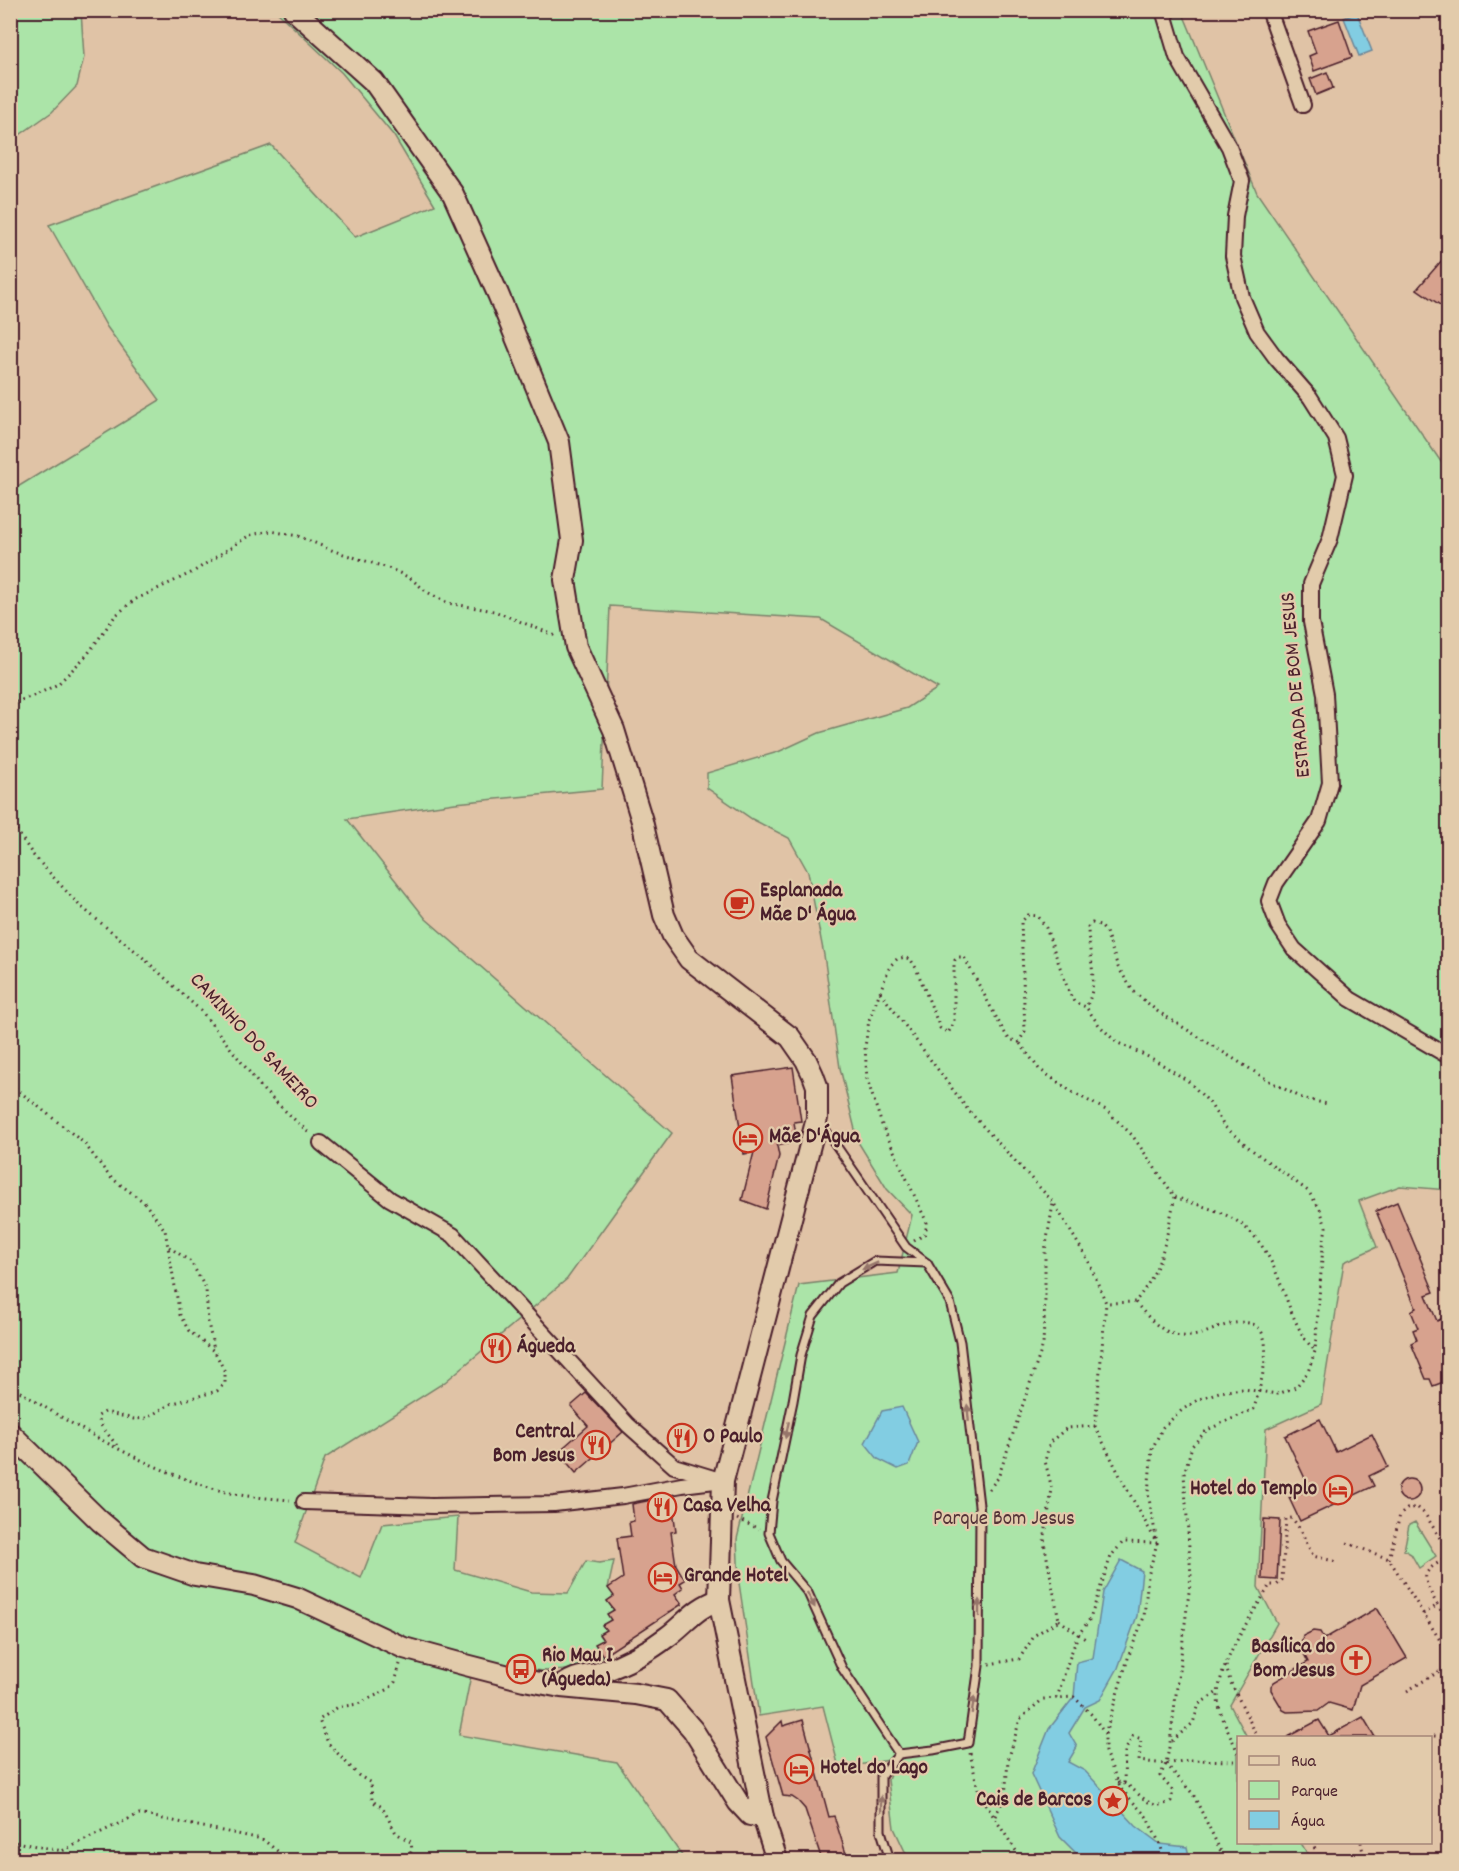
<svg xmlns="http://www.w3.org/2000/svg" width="1459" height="1871" viewBox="0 0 1459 1871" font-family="Dekko,sans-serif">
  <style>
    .green { fill: #abe4a8; stroke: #7a826a; stroke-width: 1.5 }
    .water { fill: #82cde2; stroke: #6c8799; stroke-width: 1.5 }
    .building { fill: #d7a28e; stroke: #4a1f2b; stroke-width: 1.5 }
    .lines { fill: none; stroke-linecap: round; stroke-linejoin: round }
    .service-casing { stroke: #4a1f2b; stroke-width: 11 }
    .minor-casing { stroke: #4a1f2b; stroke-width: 18 }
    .secondary-casing { stroke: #4a1f2b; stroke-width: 24 }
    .path { stroke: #4a1f2b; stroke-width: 3; stroke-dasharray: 1.5 4.5; stroke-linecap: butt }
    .service { stroke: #e2cbab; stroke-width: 7 }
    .minor { stroke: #e2cbab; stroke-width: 14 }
    .secondary { stroke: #e2cbab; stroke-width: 20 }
    .oneway { fill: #96756b }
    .labels { text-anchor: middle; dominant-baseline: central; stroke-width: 4.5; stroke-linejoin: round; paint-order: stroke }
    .street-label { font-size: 21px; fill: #4a1f2b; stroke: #e2cbab }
    .poi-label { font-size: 21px; font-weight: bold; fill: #4a1f2b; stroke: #e2cbab; text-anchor: start }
    .park-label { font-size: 21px; fill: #543338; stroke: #e2cbab }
  </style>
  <rect width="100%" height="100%" fill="#e0c3a6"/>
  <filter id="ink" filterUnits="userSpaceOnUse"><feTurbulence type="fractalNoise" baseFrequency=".0167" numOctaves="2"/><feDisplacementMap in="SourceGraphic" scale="12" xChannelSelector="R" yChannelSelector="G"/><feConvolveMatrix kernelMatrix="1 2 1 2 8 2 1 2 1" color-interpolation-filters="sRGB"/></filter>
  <g filter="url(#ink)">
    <g class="green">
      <polygon points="11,10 81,11 84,57 77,86 52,112 11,141"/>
      <path d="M276 11H1182L1257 193 1448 472V1190L1400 1186 1359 1201 1377 1247 1344 1262 1321 1404 1266 1429 1258 1587 1277 1623 1230 1705 1247 1737 1238 1738V1842L1301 1843 1307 1853V1860H909L894 1828 888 1780 896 1759 839 1768 823 1706 759 1716 739 1583 737 1539 799 1285 898 1273 912 1215 887 1189 858 1142 840 1068 824 955 808 872 789 838 752 819 707 788V773L778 752 819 733 907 708 938 688 821 619 610 606 602 789 455 803 347 819 426 919 672 1133 567 1279 445 1382 325 1458 295 1543 361 1578 382 1524 458 1517 455 1570 531 1592 568 1593 586 1561 599 1563 614 1561 608 1588 614 1596 607 1601 614 1610 611 1620 603 1625 606 1630 599 1635 603 1640 596 1644 603 1656C568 1681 516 1669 478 1659L470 1680 459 1735 617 1762 685 1860H11V491L160 400 107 327 49 225 271 145 355 237 435 205 394 136 342 73Z"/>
      <polygon points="1415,1522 1436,1556 1419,1568 1411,1554 1404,1550 1409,1525"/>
    </g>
    <g class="water">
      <polygon points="1357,13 1372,51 1359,56 1344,18"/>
      <polygon points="902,1407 918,1442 909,1465 898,1469 878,1459 865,1443 882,1411"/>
      <polygon points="1121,1560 1142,1571 1137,1616 1118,1668 1100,1700 1085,1707 1069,1733 1077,1747 1068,1762 1085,1771 1136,1826 1160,1844 1187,1847 1190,1860 1083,1860 1060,1837 1031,1774 1049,1729 1074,1697 1077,1662 1093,1658 1103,1592"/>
    </g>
    <g class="building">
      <polygon points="1339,20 1352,57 1314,71 1309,56 1316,53 1308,31"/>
      <polygon points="1327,72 1333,88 1316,95 1310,79"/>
      <polygon points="1449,252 1449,311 1417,289"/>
      <polygon points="793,1067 801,1121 794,1122 797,1142 777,1146 779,1156 766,1209 742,1200 754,1152 744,1154 732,1076"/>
      <polygon points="1397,1202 1434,1292 1426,1295 1437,1321 1445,1317 1449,1325 1449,1380 1433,1386 1430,1379 1426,1379 1411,1343 1417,1340 1413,1330 1418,1328 1411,1311 1416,1308 1376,1211"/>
      <polygon points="586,1393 623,1432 576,1473 558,1452 588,1426 571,1406"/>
      <polygon points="1320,1419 1336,1452 1372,1434 1388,1467 1369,1476 1374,1486 1300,1521 1289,1498 1310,1489 1285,1436"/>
      <circle cx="1409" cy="1490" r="11"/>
      <polygon points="671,1496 676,1531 671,1532 676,1565 685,1580 680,1583 683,1588 675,1594 682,1604 603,1656 595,1644 603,1640 599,1634 606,1630 602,1625 611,1620 607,1614 614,1610 607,1601 614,1596 608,1588 623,1578 617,1538 631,1536 629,1522 634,1521 632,1504"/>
      <polygon points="1264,1519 1280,1520 1277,1580 1262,1579"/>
      <polygon points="1377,1608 1407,1658 1360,1685 1353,1710 1329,1703 1318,1711 1287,1712 1283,1710 1271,1690 1271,1686 1274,1682 1308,1662 1303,1652 1305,1650 1301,1643 1303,1636 1313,1631 1320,1632 1324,1639"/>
      <polygon points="1363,1717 1375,1737 1287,1737 1319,1720 1329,1736"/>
      <polygon points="803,1720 829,1817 834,1816 848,1860 822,1860 805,1809 798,1801 792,1797 783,1796 766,1737 782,1721 783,1726"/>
    </g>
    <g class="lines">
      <g class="service-casing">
        <g id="service">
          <polyline points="820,1122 906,1247 927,1263 950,1302 960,1342 980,1514 979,1666 968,1743 933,1750 899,1754 881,1776 881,1831 890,1860"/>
          <polyline points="899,1754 842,1668 808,1593 781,1561 769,1533 772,1501 793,1401 801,1355 813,1316 839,1283 875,1261 927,1263"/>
          <polyline points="1319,1859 1319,1860"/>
        </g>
      </g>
      <g class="minor-casing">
        <g id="minor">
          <polyline points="1163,10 1177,57 1229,147 1242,181 1235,216 1233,256 1242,297 1257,332 1276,358 1310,397 1336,438 1345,475 1330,539 1311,584 1311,622 1325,694 1330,783 1319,821 1276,883 1269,901 1278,925 1294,949 1350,999 1448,1056"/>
          <polyline points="1269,10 1303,105"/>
          <polyline points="321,1143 390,1199 453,1235 628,1425 674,1466 723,1481"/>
          <polyline points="304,1502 432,1506 554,1504 623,1496 682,1485 715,1481"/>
        </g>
      </g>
      <g class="secondary-casing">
        <g id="secondary">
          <polyline points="294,10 374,82 453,194 498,294 559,442 572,540 565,580 576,647 614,730 642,821 664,915 673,936 689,959 790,1037 806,1060 813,1075 817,1086 817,1118 723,1481 719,1600 763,1817 777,1860"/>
          <polyline points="10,1433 100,1521 143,1557 195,1575 254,1585 297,1598 404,1648 466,1665 524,1680 561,1687 636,1694 667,1700 693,1730 738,1802 750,1815 763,1817"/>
          <path d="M563 1685C579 1674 585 1678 601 1672 624 1664 648 1652 667 1637 685 1624 696 1607 719 1600"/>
        </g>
      </g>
      <g class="path">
        <polyline points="10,704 36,695 58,684 87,655 115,616 134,600 193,572 250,535 271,531 298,536 334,551 391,569 410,578 427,592 448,603 494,611 556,636"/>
        <polyline points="10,820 33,855 79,905 139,954 202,1012 265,1092 310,1134"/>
        <path d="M880 992 968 1110 1053 1202 1088 1260 1106 1303 1135 1302C1164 1266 1165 1241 1175 1197L1132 1135 1106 1110 1072 1092 1039 1069 1019 1042"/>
        <polyline points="10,1084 84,1143 110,1177 144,1202 165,1230 180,1315 189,1331 215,1352 225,1372 225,1383 217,1391 170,1404 147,1418 134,1419 105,1412 98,1416 100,1424 118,1447"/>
        <path d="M1175 1197C1199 1206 1228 1211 1247 1229 1278 1257 1282 1298 1301 1332 1304 1339 1310 1345 1315 1351"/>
        <path d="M914 1241 925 1234 927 1223 882 1125 867 1079 865 1047 869 1020 890 966 897 959 905 957 911 960 916 968 940 1028 948 1033 954 1023V964L955 960 959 957H964L1003 1030 1009 1039 1019 1042 1025 1031 1021 922 1028 915 1038 916 1046 928 1069 992 1074 1002 1086 1007C1100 983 1088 954 1088 927L1092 923 1100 925 1106 932 1118 967 1133 991 1157 1011 1271 1082 1302 1098 1327 1104"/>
        <polyline points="169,1247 191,1262 206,1289 208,1323 214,1350"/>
        <path d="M10 1385C74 1427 149 1470 222 1491 243 1497 268 1498 290 1500"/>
        <polyline points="989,1489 998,1478 1043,1345 1045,1300 1045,1251 1053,1204"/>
        <polyline points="737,1519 759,1529"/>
        <polyline points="1347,1543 1389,1559 1448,1653"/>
        <path d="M1448 1557C1441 1562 1429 1566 1426 1575 1423 1585 1443 1613 1448 1622"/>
        <polyline points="1389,1559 1400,1515 1407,1509 1417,1507 1425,1514 1448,1551"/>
        <polyline points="1423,1614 1438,1605"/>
        <polyline points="1059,1620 1088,1641"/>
        <polyline points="400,1664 395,1682 389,1689 358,1704 338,1707 319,1720 328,1743 358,1775 371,1783 372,1801 382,1807 396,1833 411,1842 412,1850 407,1860"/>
        <polyline points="989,1664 1019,1659 1035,1635 1059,1620 1044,1542 1052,1489 1045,1461 1050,1442 1067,1428 1095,1426"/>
        <polyline points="1226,1666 1230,1681 1258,1738"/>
        <polyline points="1407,1691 1448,1666"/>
        <polyline points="1057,1698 1068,1662 1078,1635 1090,1619 1111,1556 1123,1542 1157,1543 1148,1493 1152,1449 1163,1427 1182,1410 1199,1399 1219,1392 1243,1389 1278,1394 1296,1387 1308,1372 1315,1351 1323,1246 1326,1227 1320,1209 1308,1191 1252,1150 1224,1126 1209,1102 1188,1081 1155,1060 1116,1042 1099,1025 1086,1007"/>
        <polyline points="1105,1734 1129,1655 1144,1617 1148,1576 1157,1543 1122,1480 1095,1426 1106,1303"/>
        <polyline points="1434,1736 1448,1737"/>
        <polyline points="1172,1741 1193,1723 1199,1704 1219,1691"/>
        <polyline points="970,1753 979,1794 1022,1860"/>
        <path d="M1238 1753C1232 1738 1223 1722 1219 1706 1211 1674 1253 1613 1270 1585H1277L1282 1580 1286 1519 1292 1518 1300 1529 1313 1556 1338 1562"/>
        <polyline points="1166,1764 1193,1794 1225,1860"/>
        <path d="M1118 1782C1138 1784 1146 1816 1171 1801L1173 1791 1160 1776 1166 1764 1170 1742 1191 1576 1184 1474 1192 1446 1207 1430 1254 1409C1262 1377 1286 1308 1226 1325 1212 1329 1198 1338 1182 1336 1162 1334 1148 1317 1135 1302"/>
        <polyline points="1124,1783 1125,1751 1133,1736 1141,1739 1139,1761 1166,1764 1190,1760 1238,1761"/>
        <polyline points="995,1816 1005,1797 1008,1761 1020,1719 1043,1699 1074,1697 1092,1715 1105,1734 1105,1752 1118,1782 1122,1790 1146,1816 1160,1844 1165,1860"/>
        <polyline points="10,1841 62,1851 139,1814 262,1839 289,1860"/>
        <polyline points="1312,1842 1315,1849"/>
        <polyline points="1361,1842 1364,1858"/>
      </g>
      <use href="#service" class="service"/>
      <use href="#minor" class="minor"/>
      <use href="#secondary" class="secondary"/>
    </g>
    <defs><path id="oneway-solid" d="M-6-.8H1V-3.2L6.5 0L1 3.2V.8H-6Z" transform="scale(1.5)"/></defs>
    <g class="oneway">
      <use href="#oneway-solid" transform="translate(870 1266) rotate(156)"/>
      <use href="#oneway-solid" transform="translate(968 1413) rotate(-95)"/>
      <use href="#oneway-solid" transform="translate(787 1430) rotate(102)"/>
      <use href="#oneway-solid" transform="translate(811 1600) rotate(63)"/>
      <use href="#oneway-solid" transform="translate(979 1608) rotate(-90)"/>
      <use href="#oneway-solid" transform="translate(973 1705) rotate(-82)"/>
      <use href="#oneway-solid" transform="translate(881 1804) rotate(-91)"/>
    </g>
  </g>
  <defs>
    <g id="cafe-ring" transform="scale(1.5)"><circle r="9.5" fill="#e2cbab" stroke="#c8321e" stroke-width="1.5"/><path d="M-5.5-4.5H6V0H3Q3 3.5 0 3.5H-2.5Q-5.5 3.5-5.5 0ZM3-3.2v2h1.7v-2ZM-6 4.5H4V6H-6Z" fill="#c8321e"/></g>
    <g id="hotel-ring" transform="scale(1.5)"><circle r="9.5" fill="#e2cbab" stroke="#c8321e" stroke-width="1.5"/><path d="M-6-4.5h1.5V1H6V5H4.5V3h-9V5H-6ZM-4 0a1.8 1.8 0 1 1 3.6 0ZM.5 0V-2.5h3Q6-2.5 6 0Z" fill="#c8321e"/></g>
    <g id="restaurant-ring" transform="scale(1.5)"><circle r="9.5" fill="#e2cbab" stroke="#c8321e" stroke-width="1.5"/><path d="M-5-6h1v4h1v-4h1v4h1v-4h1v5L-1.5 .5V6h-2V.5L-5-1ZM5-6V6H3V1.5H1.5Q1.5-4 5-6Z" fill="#c8321e"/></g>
    <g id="church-ring" transform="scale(1.5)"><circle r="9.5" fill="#e2cbab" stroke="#c8321e" stroke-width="1.5"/><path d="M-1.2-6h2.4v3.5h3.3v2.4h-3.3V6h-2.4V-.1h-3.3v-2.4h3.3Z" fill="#c8321e"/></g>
    <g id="bus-ring" transform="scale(1.5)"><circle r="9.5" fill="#e2cbab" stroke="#c8321e" stroke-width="1.5"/><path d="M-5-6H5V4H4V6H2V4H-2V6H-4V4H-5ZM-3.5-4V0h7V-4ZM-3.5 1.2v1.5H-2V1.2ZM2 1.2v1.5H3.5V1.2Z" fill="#c8321e"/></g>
    <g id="sight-ring" transform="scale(1.5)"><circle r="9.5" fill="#e2cbab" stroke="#c8321e" stroke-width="1.5"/><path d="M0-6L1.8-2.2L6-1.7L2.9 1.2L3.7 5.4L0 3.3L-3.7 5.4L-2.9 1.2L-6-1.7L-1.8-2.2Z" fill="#c8321e"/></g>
  </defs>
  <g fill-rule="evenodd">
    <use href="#cafe-ring" x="739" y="904"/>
    <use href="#hotel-ring" x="748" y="1138"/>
    <use href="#restaurant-ring" x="496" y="1348"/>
    <use href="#restaurant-ring" x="682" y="1438"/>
    <use href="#restaurant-ring" x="596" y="1445"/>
    <use href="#hotel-ring" x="1338" y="1490"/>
    <use href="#restaurant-ring" x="662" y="1507"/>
    <use href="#hotel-ring" x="663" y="1577"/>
    <use href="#church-ring" x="1356" y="1660"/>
    <use href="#bus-ring" x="521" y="1669"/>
    <use href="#hotel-ring" x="799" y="1769"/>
    <use href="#sight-ring" x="1113" y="1801"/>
  </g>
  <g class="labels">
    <g class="street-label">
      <text transform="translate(1297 685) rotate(-95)">ESTRADA DE BOM JESUS</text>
      <text transform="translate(253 1042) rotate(47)">CAMINHO DO SAMEIRO</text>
    </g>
    <g class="poi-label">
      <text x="760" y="892">Esplanada<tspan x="760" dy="24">Mãe D' Água</tspan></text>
      <text x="769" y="1138">Mãe D'Água</text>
      <text x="517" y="1348">Águeda</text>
      <text x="575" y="1433" text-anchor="end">Central<tspan x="575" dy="24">Bom Jesus</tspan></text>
      <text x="703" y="1438">O Paulo</text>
      <text x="1317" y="1490" text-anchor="end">Hotel do Templo</text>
      <text x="683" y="1507">Casa Velha</text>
      <text x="684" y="1577">Grande Hotel</text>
      <text x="1335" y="1648" text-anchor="end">Basílica do<tspan x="1335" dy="24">Bom Jesus</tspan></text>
      <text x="542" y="1657">Rio Mau I<tspan x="542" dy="24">(Águeda)</tspan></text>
      <text x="820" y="1769">Hotel do Lago</text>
      <text x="1092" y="1801" text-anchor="end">Cais de Barcos</text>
    </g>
    <g class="park-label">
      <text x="1004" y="1520">Parque Bom Jesus</text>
    </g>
  </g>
  <rect width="1459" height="1871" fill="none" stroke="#e2cbab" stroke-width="36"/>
  <rect x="18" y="18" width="1423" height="1835" fill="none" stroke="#4a1f2b" stroke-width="2" filter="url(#ink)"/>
  <rect x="1237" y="1736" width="195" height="108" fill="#e2cbab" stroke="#a58678" stroke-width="1.5"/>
  <rect x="1249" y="1756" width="30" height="9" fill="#e2cbab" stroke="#a58678" stroke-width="1.5"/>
  <text x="1291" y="1766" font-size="18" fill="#4a1f2b">Rua</text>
  <rect x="1249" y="1781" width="30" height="18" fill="#abe4a8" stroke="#a58678" stroke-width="1.5"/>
  <text x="1291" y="1796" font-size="18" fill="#4a1f2b">Parque</text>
  <rect x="1249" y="1811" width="30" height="18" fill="#82cde2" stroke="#a58678" stroke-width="1.5"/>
  <text x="1291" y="1826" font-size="18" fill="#4a1f2b">Água</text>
</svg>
